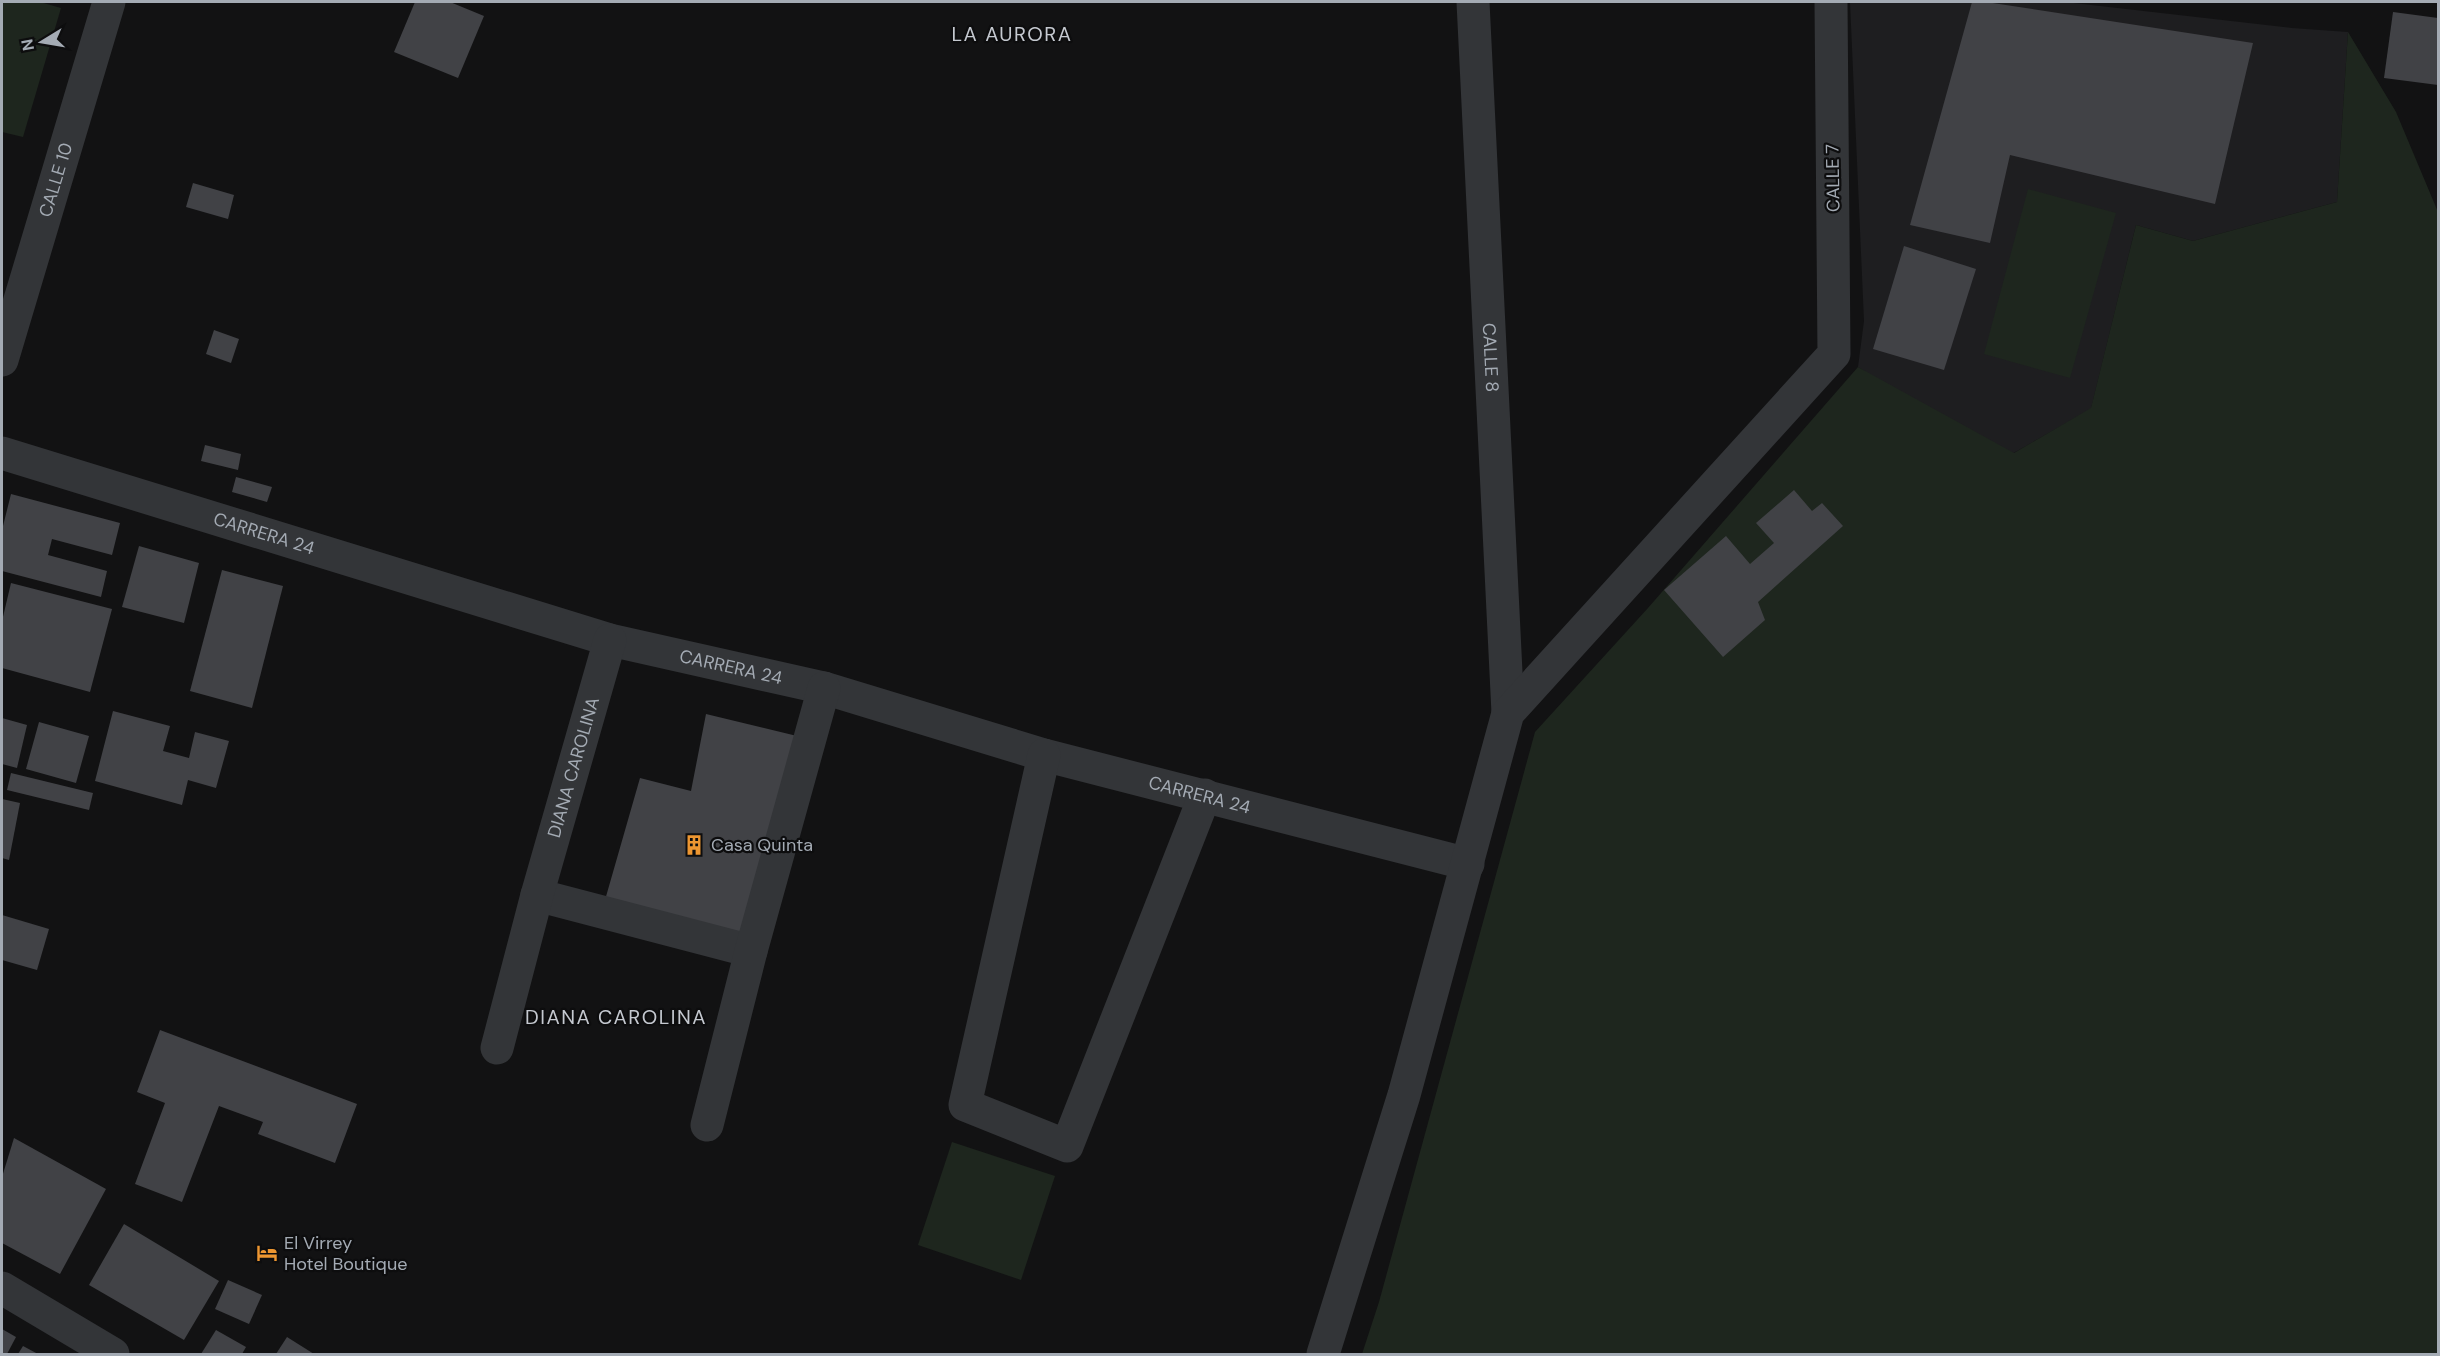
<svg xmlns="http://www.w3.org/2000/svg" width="2440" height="1356" viewBox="0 0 2440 1356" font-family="'DM Sans',sans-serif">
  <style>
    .built { fill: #1e1e20 }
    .green { fill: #1e261e }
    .building { fill: #414246 }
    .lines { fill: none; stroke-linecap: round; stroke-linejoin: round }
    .minor { stroke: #333538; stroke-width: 33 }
    .tertiary { stroke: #333538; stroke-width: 33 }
    .labels { text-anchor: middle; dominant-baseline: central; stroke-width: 4.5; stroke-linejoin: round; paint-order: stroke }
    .street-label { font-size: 18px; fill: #a4abb4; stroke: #0d0d0e }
    .poi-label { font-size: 18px; fill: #a4abb4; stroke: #0d0d0e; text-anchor: start }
    .neighbourhood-label { font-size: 20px; letter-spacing: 1.5px; fill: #c5c9d0; stroke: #0d0d0e }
  </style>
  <rect width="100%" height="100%" fill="#121213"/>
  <polygon class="built" points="1850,2 2065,2 2292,28 2348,32 2337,202 2193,241 2136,225 2091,409 2003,459 1858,367 1864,321"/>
  <g class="green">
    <polygon points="2,2 40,2 61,8 23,137 2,132"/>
    <polygon points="2348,32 2396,112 2438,212 2438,1354 1362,1354 1379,1302 1535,732 1648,608 1858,367 2014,453 2091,408 2136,225 2193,241 2337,202"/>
    <polygon points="2028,189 2116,213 2070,378 1984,354"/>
    <polygon points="952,1142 1055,1176 1021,1280 918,1245"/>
  </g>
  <g class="building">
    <polygon points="415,2 450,2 484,16 458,78 394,52"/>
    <polygon points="1972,2 1986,2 2253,43 2215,204 2010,155 1990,243 1910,225"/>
    <polygon points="2393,12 2438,18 2438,85 2384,78"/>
    <polygon points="193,183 234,195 228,219 186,207"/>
    <polygon points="1904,246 1976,269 1944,370 1873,349"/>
    <polygon points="214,330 239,339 231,363 206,354"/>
    <polygon points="205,445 241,454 238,470 201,461"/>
    <polygon points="236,477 272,487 267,502 232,492"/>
    <polygon points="1794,490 1812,511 1822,503 1843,526 1758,602 1765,620 1723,657 1664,590 1726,536 1750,564 1774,543 1756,523"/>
    <polygon points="11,494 120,523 112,555 52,539 48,555 107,571 101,597 2,571 2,530"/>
    <polygon points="139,546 199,563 184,623 122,607"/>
    <polygon points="222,570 283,586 252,708 190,691"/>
    <polygon points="11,583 112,609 90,692 2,668 2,621"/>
    <polygon points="113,711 170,726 163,751 189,758 195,732 229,741 216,788 188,780 182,805 95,781"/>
    <polygon points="706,714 797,736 742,936 605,900 640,778 691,791"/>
    <polygon points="2,718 27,725 17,768 2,764"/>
    <polygon points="39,722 89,736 76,783 26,769"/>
    <polygon points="11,773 93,793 89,810 7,790"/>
    <polygon points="2,799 20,803 9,860 2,858"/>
    <polygon points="2,915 49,929 37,970 2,960"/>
    <polygon points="160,1030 357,1104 335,1163 258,1134 263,1122 219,1106 182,1202 135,1184 165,1103 137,1092"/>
    <polygon points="14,1138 106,1189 60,1274 2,1243 2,1177"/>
    <polygon points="124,1224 219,1281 184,1340 89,1285"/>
    <polygon points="228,1280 262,1295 249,1324 215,1309"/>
    <polygon points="2,1329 16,1337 7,1354 2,1354"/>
    <polygon points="216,1330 246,1347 242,1354 201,1354"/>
    <polygon points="287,1337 314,1354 276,1354"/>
    <polygon points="23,1346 38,1354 18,1354"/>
  </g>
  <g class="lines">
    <g class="minor">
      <path id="s1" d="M1473 2 1508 713"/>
      <path id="s2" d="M2 453 610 640 824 688 1044 755 1468 864"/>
      <polyline points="1044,755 965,1105 1067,1146 1205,795"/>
      <polyline points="537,895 751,951"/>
      <path id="s3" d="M497 1048 537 895 610 640"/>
      <polyline points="707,1125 751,951 824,688"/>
      <polyline points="2,1288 113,1354"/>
      <polyline points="1323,1354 1404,1095 1508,713 1834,354 1831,2"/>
    </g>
    <path class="tertiary" id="s4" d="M2 360 109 2"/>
  </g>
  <defs>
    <g id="building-bare" transform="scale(1.62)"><path d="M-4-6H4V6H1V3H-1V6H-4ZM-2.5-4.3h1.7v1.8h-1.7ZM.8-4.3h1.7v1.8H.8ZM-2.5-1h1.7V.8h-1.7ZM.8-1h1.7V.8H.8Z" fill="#ed9631" stroke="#0d0d0e" stroke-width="2.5" paint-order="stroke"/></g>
    <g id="hotel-bare" transform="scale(1.62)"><path d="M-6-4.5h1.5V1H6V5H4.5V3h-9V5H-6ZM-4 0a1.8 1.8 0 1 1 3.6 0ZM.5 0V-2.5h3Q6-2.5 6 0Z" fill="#ed9631" stroke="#0d0d0e" stroke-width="2.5" paint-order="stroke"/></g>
  </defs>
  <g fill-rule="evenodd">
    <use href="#building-bare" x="694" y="845"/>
    <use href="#hotel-bare" x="267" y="1253"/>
  </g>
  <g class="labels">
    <g class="street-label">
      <text transform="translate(1833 178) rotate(-91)">CALLE 7</text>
      <text stroke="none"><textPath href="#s4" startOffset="188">CALLE 10</textPath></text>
      <text stroke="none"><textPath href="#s1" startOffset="356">CALLE 8</textPath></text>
      <text stroke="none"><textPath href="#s2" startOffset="274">CARRERA 24</textPath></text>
      <text stroke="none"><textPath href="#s2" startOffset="760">CARRERA 24</textPath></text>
      <text stroke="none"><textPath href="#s3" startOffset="291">DIANA CAROLINA</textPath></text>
      <text stroke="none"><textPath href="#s2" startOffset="1246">CARRERA 24</textPath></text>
    </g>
    <g class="poi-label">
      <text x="711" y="845">Casa Quinta</text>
      <text x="284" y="1243">El Virrey<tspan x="284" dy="21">Hotel Boutique</tspan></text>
    </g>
    <g class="neighbourhood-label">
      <text x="1012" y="34">LA AURORA</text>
      <text x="616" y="1017">DIANA CAROLINA</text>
    </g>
  </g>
  <rect width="2440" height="1356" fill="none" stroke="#a4abb4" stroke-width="6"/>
  <g transform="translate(42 42) rotate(259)" stroke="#0d0d0e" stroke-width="4.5" paint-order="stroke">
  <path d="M0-4.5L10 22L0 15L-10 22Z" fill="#a4abb4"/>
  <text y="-9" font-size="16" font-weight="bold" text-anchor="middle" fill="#a4abb4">N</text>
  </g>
</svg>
